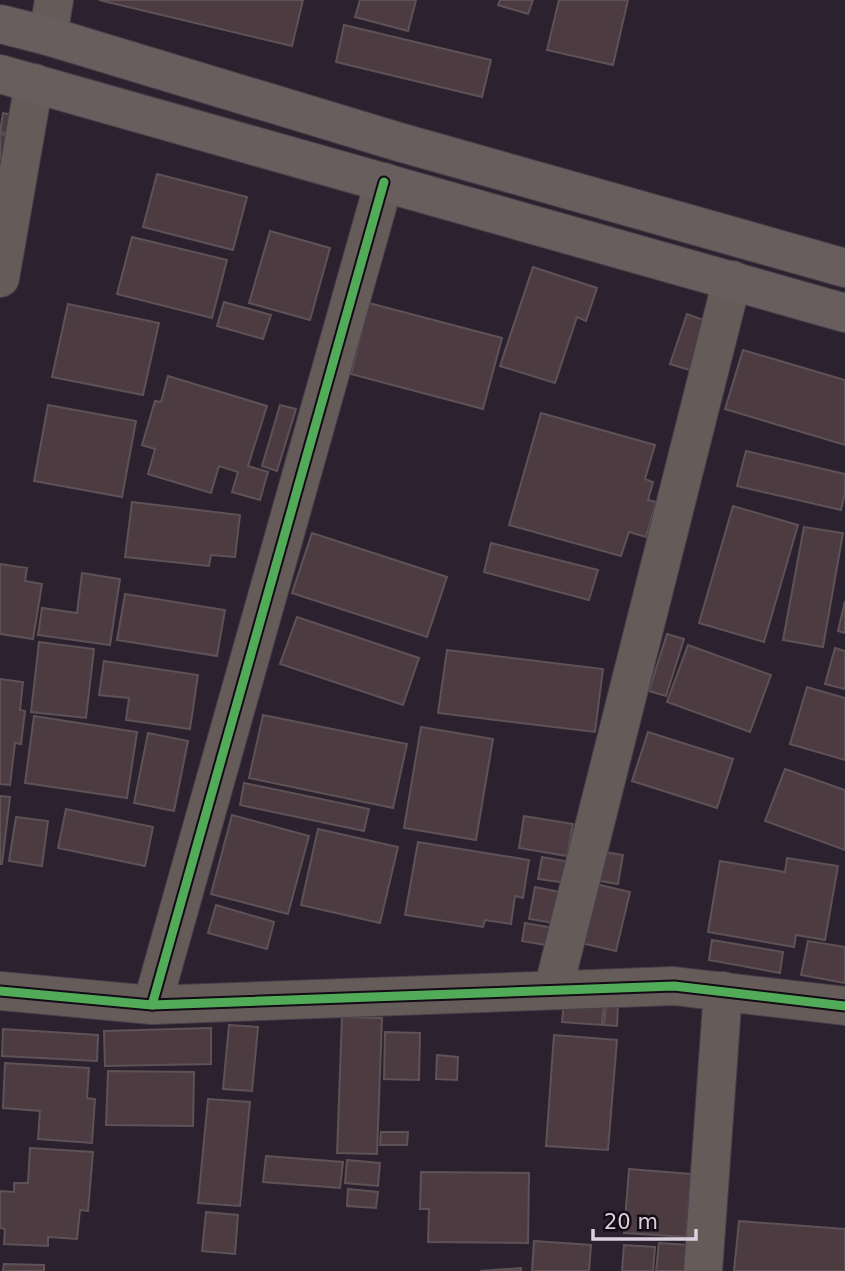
<svg xmlns="http://www.w3.org/2000/svg" width="845" height="1271" viewBox="0 0 845 1271" font-family="'DejaVu Sans',sans-serif">
  <style>
    .building { fill: #4c3c42; stroke: #5e5257; stroke-width: 2 }
    .lines { fill: none; stroke-linecap: round; stroke-linejoin: round }
    .street-casing { stroke: #473f4a; stroke-width: 40 }
    .secondary-casing { stroke: #473f4a; stroke-width: 40 }
    .street { stroke: #655c5a; stroke-width: 38 }
    .secondary { stroke: #685e5d; stroke-width: 38 }
    .cycleway-casing { stroke: #130b15; stroke-width: 13 }
    .cycleway { stroke: #51ab58; stroke-width: 9 }
  </style>
  <rect width="100%" height="100%" fill="#2c222f"/>
  <g class="building">
    <polygon points="99,0 303,0 292,46"/>
    <polygon points="360,0 416,0 408,31 355,17"/>
    <polygon points="500,0 533,0 528,14 498,5"/>
    <polygon points="559,0 628,0 613,65 547,50"/>
    <polygon points="344,25 491,60 482,97 336,62"/>
    <polygon points="3,113 22,117 18,136 0,132"/>
    <polygon points="0,134 18,138 12,162 0,159"/>
    <polygon points="157,174 247,197 233,250 143,227"/>
    <polygon points="270,231 330,248 310,320 249,303"/>
    <polygon points="132,237 227,260 212,318 117,294"/>
    <polygon points="533,267 597,288 586,321 577,317 555,383 500,366"/>
    <polygon points="224,302 271,315 263,339 217,326"/>
    <polygon points="369,303 502,338 483,409 351,374"/>
    <polygon points="68,304 159,323 143,395 52,377"/>
    <polygon points="687,314 712,323 696,372 670,364"/>
    <polygon points="743,350 845,380 845,445 725,409"/>
    <polygon points="168,376 267,406 248,466 268,472 260,500 232,492 238,472 219,466 211,493 148,474 155,449 142,445 155,401 161,402"/>
    <polygon points="48,405 136,421 122,497 34,481"/>
    <polygon points="280,405 296,409 277,471 262,466"/>
    <polygon points="541,413 655,445 645,479 653,482 648,500 656,502 646,537 629,532 621,556 509,525"/>
    <polygon points="746,451 845,474 845,493 841,510 737,486"/>
    <polygon points="132,502 240,515 235,557 211,555 209,566 125,557"/>
    <polygon points="733,506 798,525 764,642 699,623"/>
    <polygon points="804,527 843,533 823,647 783,640"/>
    <polygon points="312,533 447,577 427,637 292,593"/>
    <polygon points="491,543 598,570 589,600 484,572"/>
    <polygon points="0,564 27,568 25,581 42,584 33,639 0,634"/>
    <polygon points="82,573 120,579 110,645 38,635 42,608 77,613"/>
    <polygon points="125,594 225,610 217,656 117,640"/>
    <polygon points="845,601 845,633 838,631"/>
    <polygon points="297,617 419,658 403,705 280,664"/>
    <polygon points="667,634 684,639 666,696 649,691"/>
    <polygon points="39,642 94,649 86,718 31,712"/>
    <polygon points="688,645 771,675 750,732 667,702"/>
    <polygon points="835,648 845,651 845,689 825,684"/>
    <polygon points="447,650 603,669 595,732 438,713"/>
    <polygon points="104,661 198,675 190,729 126,720 129,698 99,695"/>
    <polygon points="0,679 23,682 20,710 25,711 21,744 15,743 10,785 0,784"/>
    <polygon points="807,687 845,698 845,760 790,744"/>
    <polygon points="263,715 407,744 393,808 249,778"/>
    <polygon points="34,716 137,732 127,798 25,783"/>
    <polygon points="421,727 493,739 476,840 404,828"/>
    <polygon points="648,732 733,759 717,808 632,781"/>
    <polygon points="148,733 188,741 174,811 134,803"/>
    <polygon points="785,769 845,790 845,850 765,821"/>
    <polygon points="244,783 369,809 364,831 240,805"/>
    <polygon points="0,796 10,797 2,864 0,864"/>
    <polygon points="66,809 153,827 145,866 58,848"/>
    <polygon points="232,815 309,836 288,914 211,894"/>
    <polygon points="524,816 573,824 567,856 519,848"/>
    <polygon points="16,817 48,821 42,866 9,861"/>
    <polygon points="318,829 398,847 380,923 301,905"/>
    <polygon points="418,842 529,860 523,898 515,896 511,924 485,920 483,927 405,915"/>
    <polygon points="605,852 623,855 618,884 600,881"/>
    <polygon points="542,857 570,862 567,883 538,879"/>
    <polygon points="787,858 838,866 825,940 796,935 794,947 708,932 720,861 785,872"/>
    <polygon points="596,884 630,892 616,951 581,943"/>
    <polygon points="535,887 560,892 555,923 529,919"/>
    <polygon points="216,905 274,922 267,949 208,933"/>
    <polygon points="525,923 554,928 551,946 522,941"/>
    <polygon points="712,940 783,952 780,973 709,960"/>
    <polygon points="808,941 845,947 845,983 801,975"/>
    <polygon points="564,1001 604,1004 602,1025 562,1022"/>
    <polygon points="606,1005 618,1005 617,1026 604,1025"/>
    <polygon points="342,1017 382,1018 377,1154 337,1153"/>
    <polygon points="229,1025 258,1027 252,1091 223,1089"/>
    <polygon points="211,1028 211,1064 105,1066 104,1031"/>
    <polygon points="3,1029 98,1035 97,1061 2,1056"/>
    <polygon points="385,1032 420,1033 419,1080 384,1079"/>
    <polygon points="554,1035 617,1040 608,1150 546,1146"/>
    <polygon points="437,1055 458,1057 457,1080 436,1079"/>
    <polygon points="5,1063 89,1068 87,1098 95,1099 92,1143 38,1139 40,1111 3,1108"/>
    <polygon points="108,1071 194,1072 193,1126 106,1125"/>
    <polygon points="208,1099 250,1102 240,1206 198,1203"/>
    <polygon points="381,1132 408,1132 407,1145 380,1145"/>
    <polygon points="30,1148 93,1152 88,1211 80,1210 77,1239 48,1237 48,1246 4,1244 5,1229 0,1228 0,1191 14,1192 14,1183 28,1183"/>
    <polygon points="266,1156 343,1162 340,1188 263,1182"/>
    <polygon points="347,1160 380,1163 378,1186 345,1183"/>
    <polygon points="629,1169 691,1174 686,1237 624,1233"/>
    <polygon points="421,1172 529,1173 528,1243 428,1242 429,1209 420,1209"/>
    <polygon points="348,1189 378,1192 376,1208 347,1206"/>
    <polygon points="206,1212 238,1215 235,1254 202,1251"/>
    <polygon points="739,1221 845,1229 845,1271 734,1271"/>
    <polygon points="534,1241 591,1245 589,1271 532,1271"/>
    <polygon points="659,1243 688,1245 686,1271 656,1271"/>
    <polygon points="624,1245 655,1247 653,1271 622,1271"/>
    <polygon points="4,1264 44,1265 44,1271 3,1271"/>
    <polygon points="521,1268 521,1271 480,1271"/>
  </g>
  <g class="lines">
    <g class="street-casing">
      <g id="street">
        <polyline points="48,36 54,0"/>
        <polyline points="0,278 34,83"/>
        <polyline points="553,990 732,280"/>
        <polyline points="0,991 152,1005 674,986 845,1006"/>
        <polyline points="152,1005 384,182"/>
        <polyline points="703,1271 723,991"/>
      </g>
    </g>
    <g class="secondary-casing">
      <g id="secondary">
        <polyline points="0,24 48,36 399,142 845,268"/>
        <polyline points="0,74 845,313"/>
      </g>
    </g>
    <use href="#street" class="street"/>
    <use href="#secondary" class="secondary"/>
    <g class="cycleway-casing">
      <g id="cycleway">
        <polyline points="0,991 152,1005 674,986 845,1006"/>
        <polyline points="152,1005 384,182"/>
      </g>
    </g>
    <use href="#cycleway" class="cycleway"/>
  </g>
  <path d="M593 1229v10h103v-10" fill="none" stroke="#dcd0df" stroke-width="3.5"/>
  <text x="604" y="1229" font-size="21" fill="#dcd0df" stroke="#130b15" stroke-width="5" paint-order="stroke">20 m</text>
</svg>
